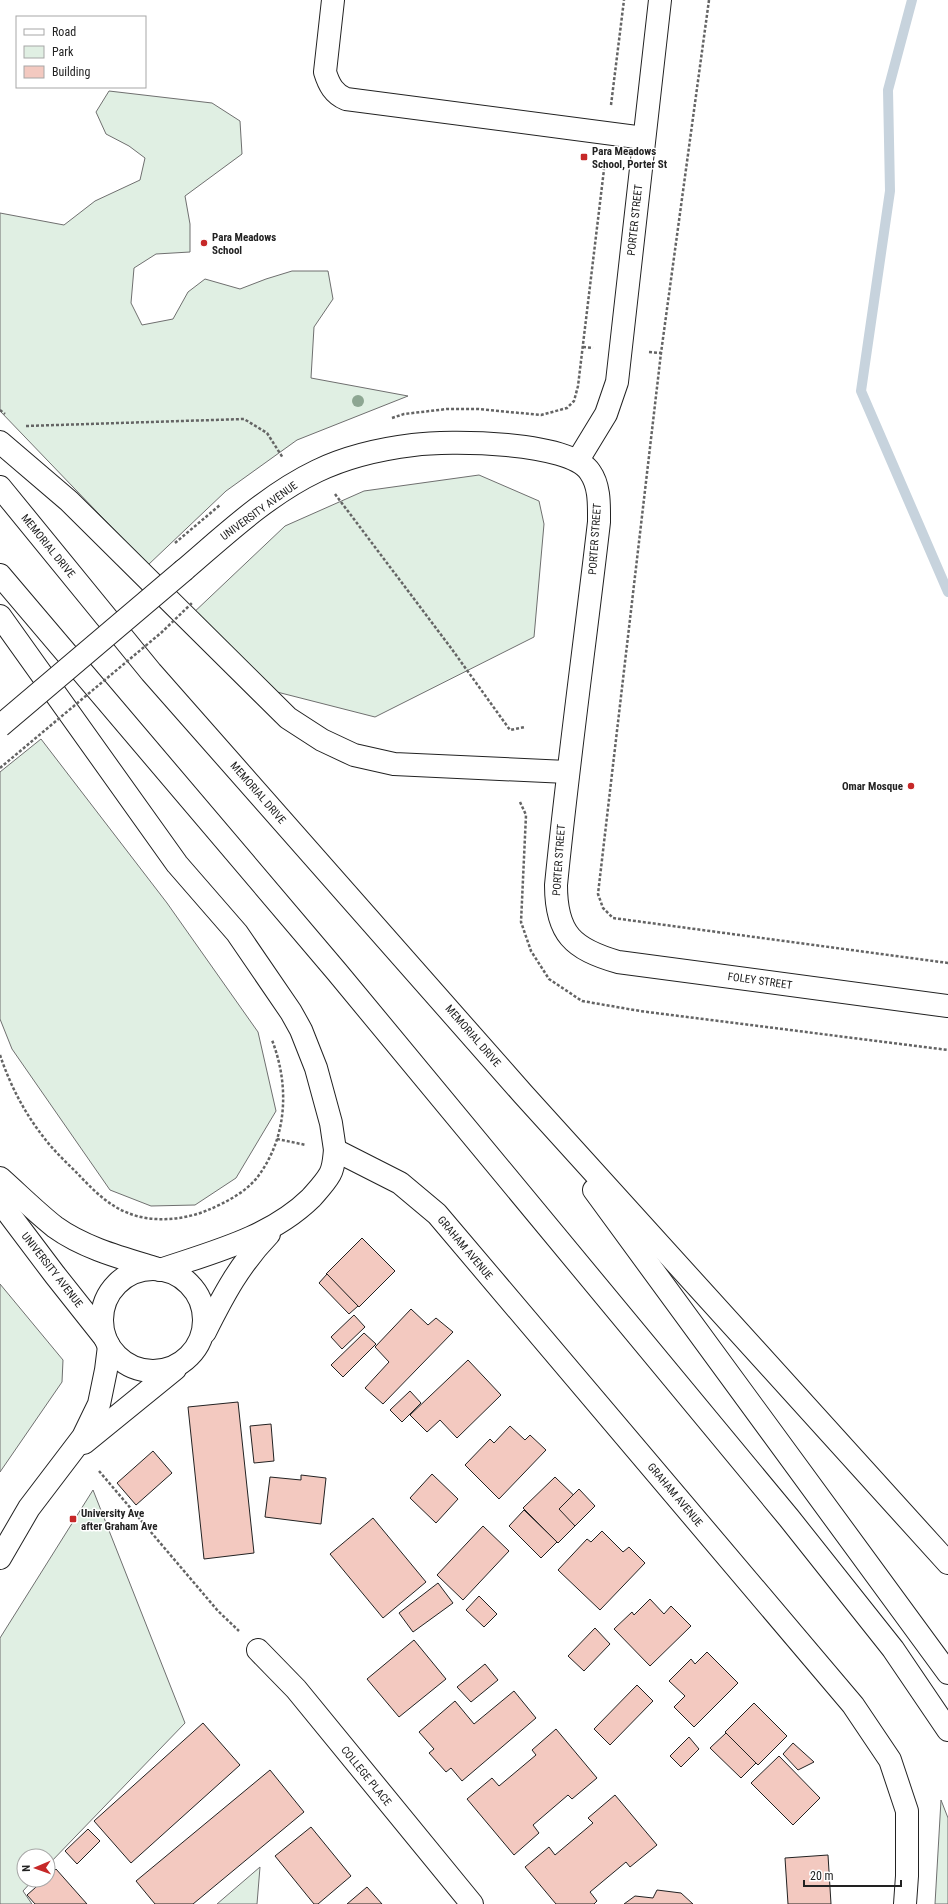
<svg xmlns="http://www.w3.org/2000/svg" width="948" height="1904" viewBox="0 0 948 1904" font-family="'Roboto Condensed',sans-serif">
  <style>
    .green { fill: #e0efe3; stroke: #6f6f6f }
    .lines { fill: none; stroke-linecap: round; stroke-linejoin: round }
    .stream { stroke: #c7d3dd; stroke-width: 10 }
    .building { fill: #f3c9c0; stroke: #222 }
    .minor-casing { stroke: #222; stroke-width: 24 }
    .major-casing { stroke: #222; stroke-width: 24 }
    .highway-casing { stroke: #222; stroke-width: 24 }
    .path { stroke: #646464; stroke-width: 2.5; stroke-dasharray: 3 2; stroke-linecap: butt }
    .minor { stroke: #fff; stroke-width: 22 }
    .major { stroke: #fff; stroke-width: 22 }
    .highway { stroke: #fff; stroke-width: 22 }
    .major-bridge-casing { stroke: #222; stroke-width: 24; stroke-linecap: butt }
    .path-bridge { stroke: #646464; stroke-width: 2.5; stroke-dasharray: 3 2; stroke-linecap: butt }
    .major-bridge { stroke: #fff; stroke-width: 22 }
    .tree { fill: #8da692 }
    .poi-dot { fill: #c62828; stroke: #fff; stroke-width: 1.5 }
    .labels { text-anchor: middle; dominant-baseline: central; stroke-width: 3; stroke-linejoin: round; paint-order: stroke }
    .poi-label { font-size: 11px; font-weight: bold; fill: #222; stroke: #fff; text-anchor: start }
    .street-label { font-size: 11px; fill: #222; stroke: #fff }
  </style>
  <rect width="100%" height="100%" fill="#fff"/>
  <g class="green">
    <polygon points="109,91 212,103 240,121 242,154 185,196 190,224 190,252 156,254 134,268 131,303 142,325 173,319 188,292 205,279 240,289 266,279 292,271 328,271 333,299 314,327 311,378 408,396 297,440 226,491 148,565 0,411 0,213 64,225 95,201 140,180 145,158 129,146 106,134 96,112"/>
    <polygon points="479,475 539,501 544,524 534,637 375,717 277,692 190,616 285,526 364,491"/>
    <polygon points="41,739 167,903 258,1032 276,1111 236,1178 195,1205 151,1206 110,1190 12,1049 0,1019 0,772"/>
    <polygon points="0,1284 63,1360 62,1382 0,1472"/>
    <polygon points="93,1490 185,1723 48,1865 48,1856 24,1856 24,1880 33,1880 23,1891 32,1904 0,1904 0,1638"/>
    <polygon points="941,1800 948,1818 948,1904 935,1904"/>
    <polygon points="260,1867 257,1904 217,1904"/>
  </g>
  <g class="lines">
    <polyline class="stream" points="912,0 888,90 890,191 861,391 948,592"/>
  </g>
  <g class="building">
    <polygon points="362,1238 395,1271 359,1307 326,1274"/>
    <polygon points="327,1274 358,1306 349,1314 319,1283"/>
    <polygon points="411,1309 428,1325 436,1318 453,1332 383,1404 365,1388 389,1362 375,1347"/>
    <polygon points="354,1315 365,1327 342,1349 331,1337"/>
    <polygon points="364,1333 376,1344 343,1377 331,1365"/>
    <polygon points="468,1360 501,1395 457,1438 440,1420 427,1432 410,1415"/>
    <polygon points="410,1391 421,1403 402,1422 390,1410"/>
    <polygon points="238,1402 254,1553 204,1559 188,1407"/>
    <polygon points="271,1424 274,1461 254,1463 250,1426"/>
    <polygon points="510,1426 525,1440 530,1435 546,1450 499,1499 465,1465 490,1439 494,1443"/>
    <polygon points="153,1451 172,1473 136,1505 117,1483"/>
    <polygon points="432,1474 458,1499 436,1523 410,1498"/>
    <polygon points="301,1475 326,1478 321,1524 265,1517 270,1477 301,1480"/>
    <polygon points="555,1477 590,1511 558,1543 523,1508"/>
    <polygon points="579,1489 595,1506 575,1526 559,1509"/>
    <polygon points="524,1510 557,1542 541,1558 509,1526"/>
    <polygon points="373,1518 426,1582 383,1618 330,1554"/>
    <polygon points="483,1526 509,1551 463,1600 437,1575"/>
    <polygon points="602,1531 623,1552 629,1547 645,1563 600,1610 558,1570 587,1539 591,1542"/>
    <polygon points="438,1583 453,1603 413,1632 399,1613"/>
    <polygon points="479,1596 497,1614 484,1627 466,1610"/>
    <polygon points="650,1599 664,1614 671,1606 691,1626 650,1666 614,1629 632,1612 634,1615"/>
    <polygon points="595,1628 610,1644 584,1671 568,1656"/>
    <polygon points="414,1640 446,1679 399,1717 367,1679"/>
    <polygon points="707,1652 738,1683 694,1727 674,1707 685,1696 669,1681 691,1659 695,1664"/>
    <polygon points="485,1664 498,1680 471,1702 457,1687"/>
    <polygon points="637,1685 653,1701 610,1745 594,1729"/>
    <polygon points="514,1691 536,1718 462,1781 451,1768 446,1772 429,1753 434,1749 419,1732 455,1701 474,1724"/>
    <polygon points="754,1703 787,1736 758,1765 725,1732"/>
    <polygon points="203,1723 240,1765 131,1863 94,1821"/>
    <polygon points="556,1729 597,1778 572,1799 568,1795 533,1825 539,1833 514,1855 467,1799 492,1778 499,1786 536,1755 532,1750"/>
    <polygon points="726,1733 756,1763 741,1778 710,1748"/>
    <polygon points="689,1737 699,1749 681,1767 670,1756"/>
    <polygon points="793,1743 814,1762 798,1770 783,1754"/>
    <polygon points="779,1756 820,1798 793,1825 751,1783"/>
    <polygon points="270,1770 304,1812 193,1904 155,1904 136,1881"/>
    <polygon points="615,1795 657,1845 630,1867 626,1862 590,1892 597,1901 594,1904 556,1904 525,1867 549,1847 555,1855 593,1823 588,1818"/>
    <polygon points="311,1827 351,1876 318,1904 314,1904 275,1856"/>
    <polygon points="88,1829 100,1841 77,1864 65,1851"/>
    <polygon points="828,1855 831,1904 788,1904 785,1858"/>
    <polygon points="56,1869 87,1904 35,1904 27,1895 44,1880 48,1880 48,1877"/>
    <polygon points="367,1887 382,1904 347,1904"/>
    <polygon points="657,1890 681,1893 693,1904 624,1904 635,1896 653,1898"/>
  </g>
  <g class="lines">
    <g class="minor-casing">
      <g id="minor">
        <path d="M333 0 325 72C329 85 334 94 346 99L644 138"/>
        <polyline points="578,460 606,414 617,382 660,0"/>
        <polyline points="335,1150 400,1183 437,1214 853,1705 890,1760 907,1811 907,1876 905,1904"/>
        <polyline points="258,1650 296,1689 472,1904"/>
      </g>
    </g>
    <g class="major-casing">
      <g id="major">
        <path d="M184 570C225 535 267 495 317 471 346 457 380 449 413 445 448 440 570 441 590 472 600 486 599 505 599 522 585 643 568 764 556 885 556 934 573 949 618 962L948 1006"/>
        <path d="M0 1178C18 1194 36 1212 55 1227 84 1248 122 1258 155 1268"/>
        <polyline points="0,1202 55,1275 105,1338"/>
        <circle cx="153" cy="1320" r="51"/>
        <path d="M160 1270C213 1252 270 1238 311 1198 317 1191 325 1183 330 1174 334 1167 334 1158 335 1150"/>
        <path d="M205 1332C224 1294 240 1264 269 1234"/>
        <polyline points="84,1443 175,1369"/>
        <polyline points="0,1558 29,1508 83,1437 99,1404 106,1370 109,1346"/>
      </g>
    </g>
    <g class="highway-casing">
      <g id="highway">
        <polyline points="0,442 69,501 288,718 322,740 354,755 394,764 567,772"/>
        <polyline points="0,487 151,672 523,1094 948,1563"/>
        <polyline points="0,575 337,972 789,1518 893,1649 948,1730"/>
        <polyline points="0,616 177,864 237,933 291,1012 301,1030 316,1068 331,1123 335,1150"/>
        <polyline points="594,1190 948,1673"/>
      </g>
    </g>
    <g class="path">
      <polyline points="709,0 661,353 598,894 603,908 613,918 948,963"/>
      <polyline points="611,105 624,0"/>
      <polyline points="583,347 593,348"/>
      <polyline points="649,352 661,353"/>
      <polyline points="0,410 5,414"/>
      <polyline points="392,418 404,414 447,409 478,409 541,415 567,408 574,401 578,386 605,161"/>
      <polyline points="26,426 244,419 267,433 283,458"/>
      <polyline points="335,494 451,648 510,730 525,727"/>
      <polyline points="520,802 526,815 521,922 531,951 549,979 582,1001 640,1011 948,1050"/>
      <path d="M0 1055C10 1085 25 1114 45 1139 55 1152 67 1163 78 1174 92 1189 109 1206 128 1213 152 1223 185 1220 208 1210 225 1203 248 1191 259 1175 288 1135 289 1084 272 1040"/>
      <polyline points="277,1139 306,1145"/>
      <polyline points="99,1471 218,1611 239,1631"/>
    </g>
    <use href="#minor" class="minor"/>
    <use href="#major" class="major"/>
    <use href="#highway" class="highway"/>
    <g class="major-bridge-casing">
      <polyline id="major-bridge" points="0,726 184,570"/>
    </g>
    <g class="path-bridge">
      <polyline points="175,543 220,505"/>
      <polyline points="0,768 162,632 192,603"/>
    </g>
    <use href="#major-bridge" class="major-bridge"/>
  </g>
  <circle class="tree" cx="358" cy="401" r="6"/>
  <g class="poi-dot">
    <rect x="580" y="153" width="8" height="8" rx="2"/>
    <circle cx="204" cy="243" r="4"/>
    <circle cx="911" cy="786" r="4"/>
    <rect x="69" y="1515" width="8" height="8" rx="2"/>
  </g>
  <g class="labels">
    <g class="poi-label">
      <text x="592" y="151">Para Meadows<tspan x="592" dy="13">School, Porter St</tspan></text>
      <text x="212" y="237">Para Meadows<tspan x="212" dy="13">School</tspan></text>
      <text x="903" y="786" text-anchor="end">Omar Mosque</text>
      <text x="81" y="1513">University Ave<tspan x="81" dy="13">after Graham Ave</tspan></text>
    </g>
    <g class="street-label">
      <text transform="translate(635 220) rotate(-84)">PORTER STREET</text>
      <text transform="translate(259 511) rotate(-36)">UNIVERSITY AVENUE</text>
      <text transform="translate(595 539) rotate(-86)">PORTER STREET</text>
      <text transform="translate(48 546) rotate(51)">MEMORIAL DRIVE</text>
      <text transform="translate(258 793) rotate(49)">MEMORIAL DRIVE</text>
      <text transform="translate(559 860) rotate(-86)">PORTER STREET</text>
      <text transform="translate(760 981) rotate(8)">FOLEY STREET</text>
      <text transform="translate(473 1036) rotate(49)">MEMORIAL DRIVE</text>
      <text transform="translate(465 1248) rotate(50)">GRAHAM AVENUE</text>
      <text transform="translate(52 1270) rotate(52)">UNIVERSITY AVENUE</text>
      <text transform="translate(675 1495) rotate(50)">GRAHAM AVENUE</text>
      <text transform="translate(366 1776) rotate(51)">COLLEGE PLACE</text>
    </g>
  </g>
  <rect x="16" y="16" width="130" height="72" fill="#ffffff" stroke="#a7a7a7"/>
  <rect x="24" y="29" width="20" height="6" fill="#ffffff" stroke="#a7a7a7"/>
  <text x="52" y="36" font-size="12" fill="#222222">Road</text>
  <rect x="24" y="46" width="20" height="12" fill="#e0efe3" stroke="#a7a7a7"/>
  <text x="52" y="56" font-size="12" fill="#222222">Park</text>
  <rect x="24" y="66" width="20" height="12" fill="#f3c9c0" stroke="#a7a7a7"/>
  <text x="52" y="76" font-size="12" fill="#222222">Building</text>
  <g transform="translate(36 1868) rotate(268)"><circle r="19" fill="#ffffff" stroke="#a7a7a7"/>
  <path d="M0-3L7 15L0 10L-7 15Z" fill="#c62828"/>
  <text y="-6" font-size="11" font-weight="bold" text-anchor="middle" fill="#222222">N</text>
  </g>
  <path d="M804 1880v6h97v-6" fill="none" stroke="#222222" stroke-width="2"/>
  <text x="810" y="1880" font-size="12" fill="#222222" stroke="#ffffff" stroke-width="3" paint-order="stroke">20 m</text>
</svg>
